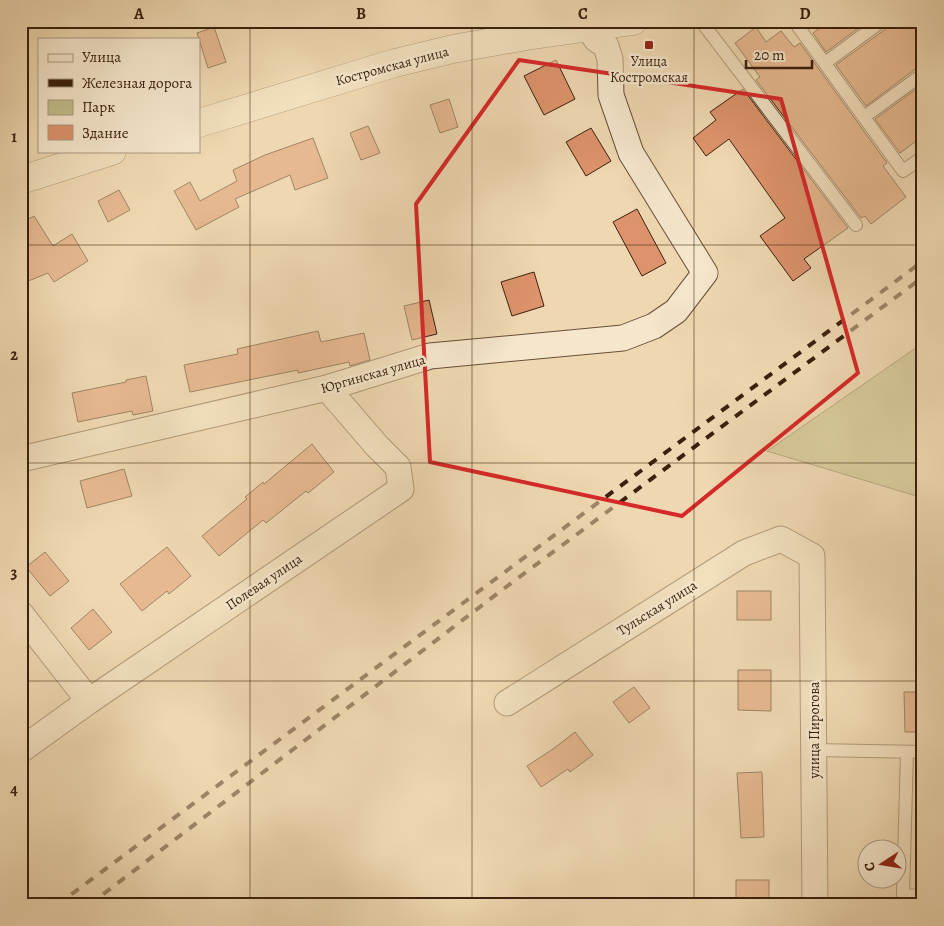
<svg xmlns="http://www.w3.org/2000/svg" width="944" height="926" viewBox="0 0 944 926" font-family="Alegreya,serif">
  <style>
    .green { fill: #bfbd88; stroke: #7c6e4a }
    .building { fill: #dd936c; stroke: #3a200d }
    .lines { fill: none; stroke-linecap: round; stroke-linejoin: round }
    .service-casing { stroke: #674e36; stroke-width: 14 }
    .minor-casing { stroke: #674e36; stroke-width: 27 }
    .tertiary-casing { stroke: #674e36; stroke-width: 29 }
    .service { stroke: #f5e6cc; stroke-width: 12 }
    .minor { stroke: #f5e6cc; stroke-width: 25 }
    .tertiary { stroke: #f5e6cc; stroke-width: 28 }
    .rail { stroke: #3a200d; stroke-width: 4; stroke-dasharray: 9 9; stroke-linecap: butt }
    .marked { fill: none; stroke: #d62828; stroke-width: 4; stroke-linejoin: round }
    .grid { fill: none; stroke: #3a200d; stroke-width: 1; stroke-opacity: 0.55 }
    .poi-dot { fill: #8f2418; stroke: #f5e6cc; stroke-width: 2 }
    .labels { text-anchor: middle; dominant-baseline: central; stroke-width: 5; stroke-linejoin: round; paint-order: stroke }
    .poi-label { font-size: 14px; fill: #3a200d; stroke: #f5e6cc }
    .street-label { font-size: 14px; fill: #3a200d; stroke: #f5e6cc }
    .neatline { fill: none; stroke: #3a200d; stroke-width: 2 }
    .grid-label { font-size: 16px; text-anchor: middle; font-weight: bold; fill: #3a200d }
  </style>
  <rect width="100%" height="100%" fill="#efd8b1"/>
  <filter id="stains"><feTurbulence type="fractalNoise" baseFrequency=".004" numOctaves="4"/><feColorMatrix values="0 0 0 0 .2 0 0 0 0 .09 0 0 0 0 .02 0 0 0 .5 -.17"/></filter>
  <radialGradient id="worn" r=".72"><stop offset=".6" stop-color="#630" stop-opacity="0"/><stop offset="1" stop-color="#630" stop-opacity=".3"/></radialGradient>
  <polygon class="green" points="923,343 923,498 767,451"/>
  <g class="building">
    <polygon points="829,21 868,21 826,52 813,33"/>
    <polygon points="890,21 923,21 923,66 918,67 866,106 836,65 887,28"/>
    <polygon points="214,27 226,62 208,68 197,33"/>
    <polygon points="756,27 766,42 781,31 794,47 800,43 887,163 883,166 906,197 871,224 865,216 861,218 756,80 760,77 735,43"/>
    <polygon points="556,60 575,99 544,115 524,76"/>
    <polygon points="923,84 923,136 900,153 875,119"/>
    <polygon points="743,89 848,228 804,259 811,268 793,281 760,236 785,218 729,139 706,156 693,138 716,120 710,112"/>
    <polygon points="449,99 458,127 440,133 430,105"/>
    <polygon points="368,126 380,153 361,160 350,133"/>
    <polygon points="591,128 611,161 586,176 566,142"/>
    <polygon points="313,138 328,178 295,190 290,175 235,199 239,207 196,230 174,191 190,182 200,201 237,181 233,170 265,155"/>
    <polygon points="119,190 130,210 108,222 98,201"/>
    <polygon points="637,209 666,263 642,276 613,222"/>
    <polygon points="34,216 53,246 72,234 88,261 54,282 48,273 21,284 21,223"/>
    <polygon points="534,272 544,306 512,316 501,282"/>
    <polygon points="429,300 437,334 412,340 404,306"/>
    <polygon points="318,331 321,342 364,333 370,360 350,366 349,362 298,373 298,370 190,392 184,365 238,354 237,349"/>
    <polygon points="146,376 153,411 133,415 132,411 78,422 72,393 126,382 126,380"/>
    <polygon points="312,444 334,472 308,493 306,491 266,523 263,520 219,556 202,536 247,499 245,497 263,482 264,484"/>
    <polygon points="124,469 132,496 87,508 80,481"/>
    <polygon points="167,547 191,576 169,594 167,591 142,611 120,584"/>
    <polygon points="45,552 69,581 50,596 26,567"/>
    <rect x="737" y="591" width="34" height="29"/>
    <polygon points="93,609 112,632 89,650 71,628"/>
    <polygon points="738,670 771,670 771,711 738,710"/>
    <polygon points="634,687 650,708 629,723 613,702"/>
    <polygon points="904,692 923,692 923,732 905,732"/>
    <polygon points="575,732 593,755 570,772 568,769 541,787 527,766 553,749"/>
    <polygon points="762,772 764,837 741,838 737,773"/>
    <rect x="736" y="880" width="33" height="25"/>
  </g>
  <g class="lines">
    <g class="service-casing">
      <g id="service">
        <polyline points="701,21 856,225"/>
        <polyline points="794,21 903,171 923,157"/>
        <polyline points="825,63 882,21"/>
        <polyline points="864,117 923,74"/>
        <polyline points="814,750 923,752"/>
        <polyline points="907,752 903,895 923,896"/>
      </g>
    </g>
    <g class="minor-casing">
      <g id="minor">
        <polyline points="21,459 327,388 430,356 623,338 654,326 676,311 705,273 631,153 611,95 610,59 606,46 596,39 585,21"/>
        <polyline points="21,614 89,701"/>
        <polyline points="507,703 744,553 781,539 812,556 815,905"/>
        <polyline points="21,750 89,701 401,489 398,467 377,446 327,388"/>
      </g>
    </g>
    <g class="tertiary-casing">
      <g id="tertiary">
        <polyline points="199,123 395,63 453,49 526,36 633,21"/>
        <polyline points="21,180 112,151"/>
      </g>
    </g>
    <use href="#service" class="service"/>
    <use href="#minor" class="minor"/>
    <use href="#tertiary" class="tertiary"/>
    <g class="rail">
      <polyline points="57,905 923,261"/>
      <polyline points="89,905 506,587 923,277"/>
    </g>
  </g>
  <path d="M0 0H944V926H0ZM519 60 781 99 858 373 682 516 430 462 416 204Z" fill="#efd8b1" fill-opacity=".55" fill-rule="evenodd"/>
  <path class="marked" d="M519 60 781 99 858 373 682 516 430 462 416 204Z"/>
  <path class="grid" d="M250 21V905M472 21V905M694 21V905M21 245H923M21 463H923M21 681H923"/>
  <rect class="poi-dot" x="644" y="40" width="10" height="10" rx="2.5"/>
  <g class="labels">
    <g class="poi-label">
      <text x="649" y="61">Улица<tspan x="649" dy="16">Костромская</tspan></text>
    </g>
    <g class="street-label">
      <text transform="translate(392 66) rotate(-15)">Костромская улица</text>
      <text transform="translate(373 374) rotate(-16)">Юргинская улица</text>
      <text transform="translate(264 582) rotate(-34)">Полевая улица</text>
      <text transform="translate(657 608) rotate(-32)">Тульская улица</text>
      <text transform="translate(814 730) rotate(-90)">улица Пирогова</text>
    </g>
  </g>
  <rect width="944" height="926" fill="none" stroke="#efd8b1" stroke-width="55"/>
  <rect x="38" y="38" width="162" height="115" fill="#f5e6cc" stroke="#aa9780"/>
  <rect x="48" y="54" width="25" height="8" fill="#f5e6cc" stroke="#aa9780"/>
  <text x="82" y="62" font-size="15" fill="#3a200d">Улица</text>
  <rect x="48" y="79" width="25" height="8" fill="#3a200d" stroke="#aa9780"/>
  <text x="82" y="88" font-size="15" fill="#3a200d">Железная дорога</text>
  <rect x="48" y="100" width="25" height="15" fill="#bfbd88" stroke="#aa9780"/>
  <text x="82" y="112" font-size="15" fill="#3a200d">Парк</text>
  <rect x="48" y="125" width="25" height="15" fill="#dd936c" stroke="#aa9780"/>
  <text x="82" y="138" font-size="15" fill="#3a200d">Здание</text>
  <g transform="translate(882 864) rotate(258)"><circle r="24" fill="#f5e6cc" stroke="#aa9780"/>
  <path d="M0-4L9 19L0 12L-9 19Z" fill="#8f2418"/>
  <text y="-8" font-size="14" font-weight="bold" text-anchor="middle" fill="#3a200d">С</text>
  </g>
  <path d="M746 60v8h66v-8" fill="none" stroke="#3a200d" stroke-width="2.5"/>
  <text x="754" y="60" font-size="15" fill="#3a200d" stroke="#f5e6cc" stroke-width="4" paint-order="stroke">20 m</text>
  <rect x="28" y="28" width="888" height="870" class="neatline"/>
  <g class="grid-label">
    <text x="139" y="19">A</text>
    <text x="361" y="19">B</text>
    <text x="583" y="19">C</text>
    <text x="805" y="19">D</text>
    <text x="14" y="142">1</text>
    <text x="14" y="360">2</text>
    <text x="14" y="578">3</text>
    <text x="14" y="795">4</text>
  </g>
  <rect width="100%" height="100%" filter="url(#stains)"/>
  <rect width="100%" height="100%" fill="url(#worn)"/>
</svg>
